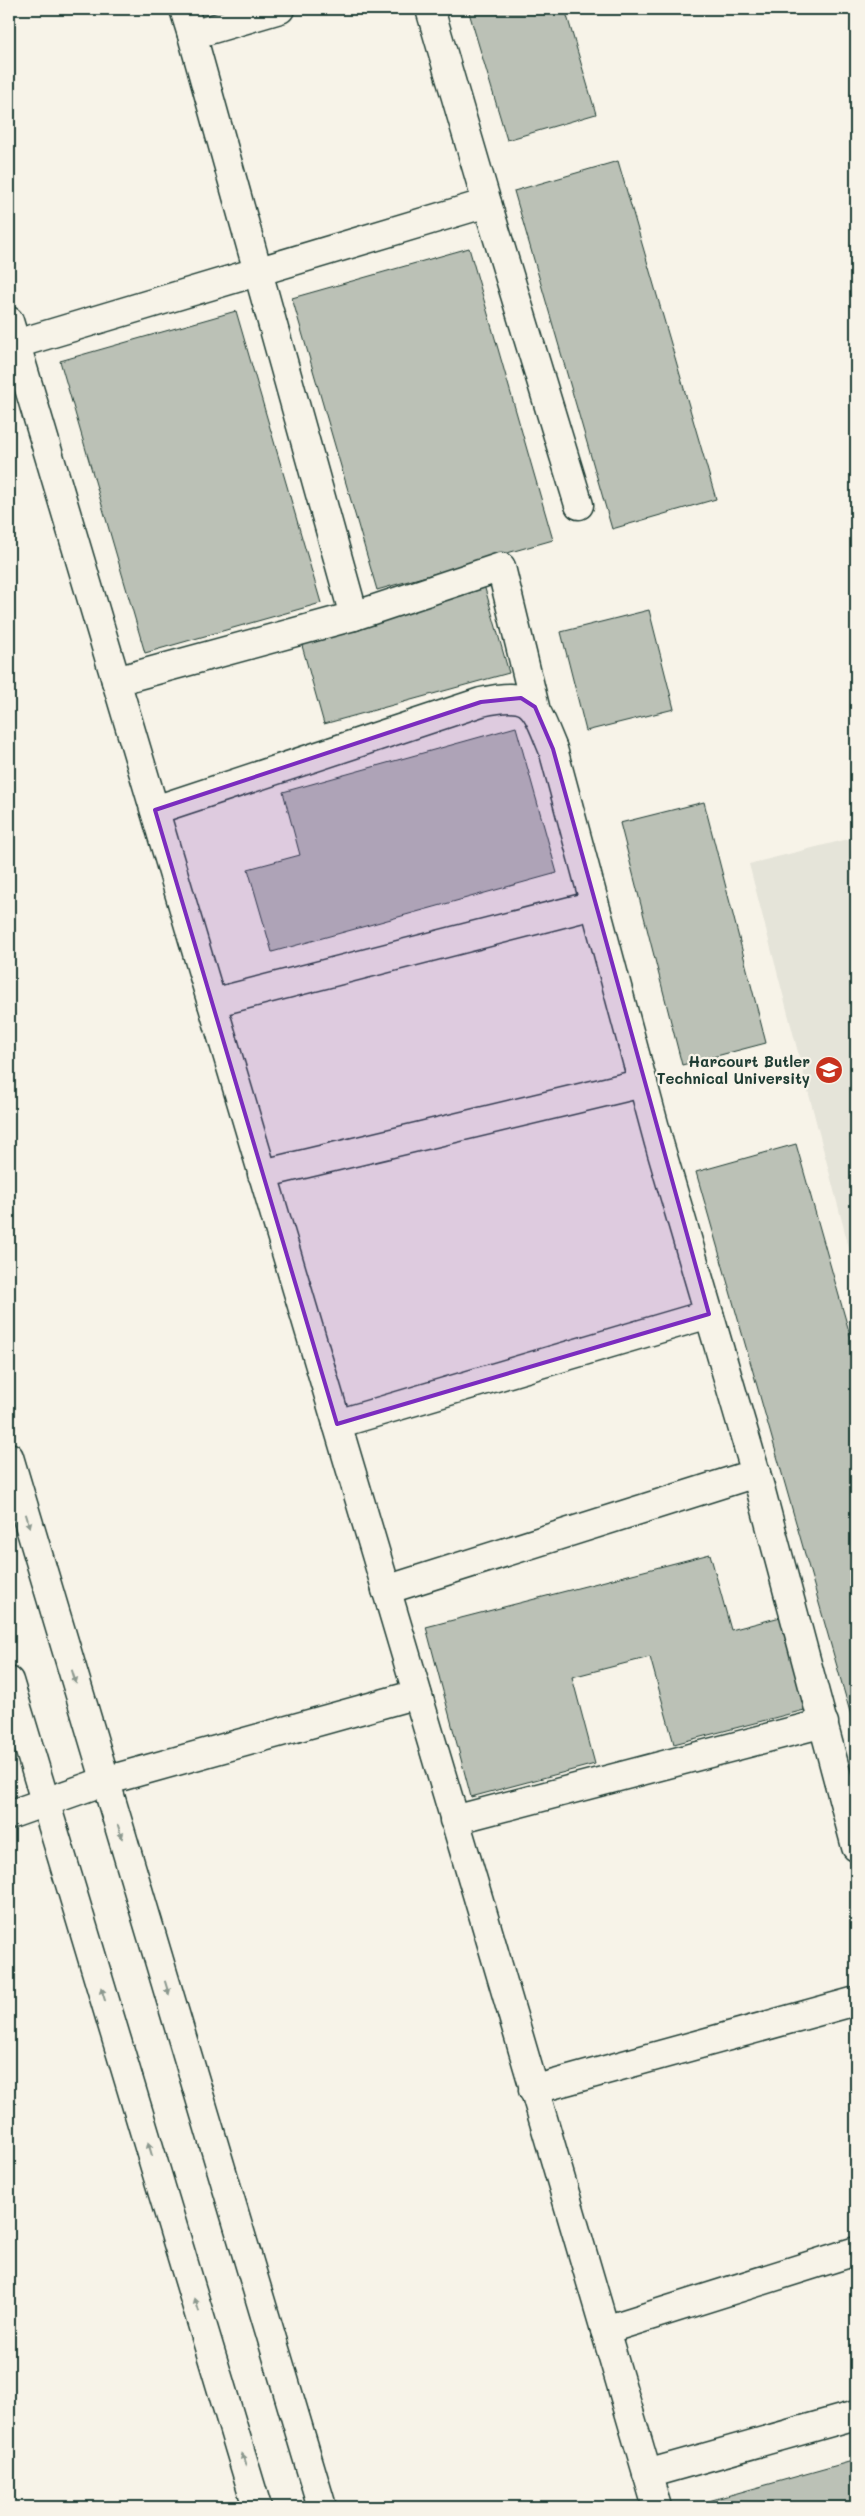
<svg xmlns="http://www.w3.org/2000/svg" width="865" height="2516" viewBox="0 0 865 2516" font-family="Mali,sans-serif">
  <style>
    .built { fill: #e5e4d9 }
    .building { fill: #bbc1b6; stroke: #1f3d34 }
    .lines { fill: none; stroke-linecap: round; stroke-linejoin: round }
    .minor-casing { stroke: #1f3d34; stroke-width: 31 }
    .minor { stroke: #f7f3e8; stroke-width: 28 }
    .oneway { fill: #8b988e }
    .marked { fill: #7b2cbf; fill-opacity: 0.2; stroke: #7b2cbf; stroke-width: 4; stroke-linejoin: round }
    .labels { text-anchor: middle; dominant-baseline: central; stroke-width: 4.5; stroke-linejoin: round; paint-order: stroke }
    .poi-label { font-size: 15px; font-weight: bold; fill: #1f3d34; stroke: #f7f3e8; text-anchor: end }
  </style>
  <rect width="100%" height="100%" fill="#f7f3e8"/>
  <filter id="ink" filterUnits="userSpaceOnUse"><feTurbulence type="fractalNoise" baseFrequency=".02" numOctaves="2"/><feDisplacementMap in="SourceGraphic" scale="10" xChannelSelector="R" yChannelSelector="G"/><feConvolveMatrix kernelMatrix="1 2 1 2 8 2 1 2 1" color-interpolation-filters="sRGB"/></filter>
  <g filter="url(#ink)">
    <polygon class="built" points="856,837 856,1275 749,864"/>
    <g class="building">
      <polygon points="468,9 565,9 596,114 507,140"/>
      <polygon points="618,161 716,499 612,529 514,191"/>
      <polygon points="469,248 553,540 377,590 292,298"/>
      <polygon points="236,311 321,603 145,653 60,361"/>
      <polygon points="484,585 509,673 324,724 299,635"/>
      <polygon points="649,610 674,709 586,731 561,632"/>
      <polygon points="516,727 557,873 272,952 248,869 300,855 283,792"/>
      <polygon points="704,802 766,1043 682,1065 620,823"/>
      <polygon points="796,1144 856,1356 856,1733 696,1172"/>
      <polygon points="710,1554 731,1630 788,1615 812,1708 674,1744 650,1657 572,1677 595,1764 471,1797 426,1627"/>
      <polygon points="856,2460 856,2507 687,2507"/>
    </g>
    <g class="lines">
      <g class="minor-casing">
        <g id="minor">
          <polyline points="184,9 192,35"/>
          <polyline points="280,9 192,35 354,616"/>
          <polyline points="430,9 487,203"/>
          <polyline points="9,321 485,1921 657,2507"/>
          <polyline points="16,344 487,203 579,505"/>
          <polyline points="116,681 354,616 501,567 535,707"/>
          <path d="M155 810 481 702C534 690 534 704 553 749L659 1143 761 1491 856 1847"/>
          <polyline points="212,1003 594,905"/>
          <polyline points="262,1174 643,1083"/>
          <polyline points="337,1424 709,1314"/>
          <polyline points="9,1457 322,2507"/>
          <polyline points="386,1590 756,1473"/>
          <polyline points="9,1681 257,2507"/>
          <polyline points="9,1815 105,1781 417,1694"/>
          <polyline points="454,1820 824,1723"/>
          <polyline points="533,2090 856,2001"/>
          <polyline points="605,2330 856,2251"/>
          <polyline points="647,2474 856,2415"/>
        </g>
      </g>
      <use href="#minor" class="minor"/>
    </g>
    <defs><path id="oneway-solid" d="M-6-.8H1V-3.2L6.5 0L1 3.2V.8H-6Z" transform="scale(1.25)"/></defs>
    <g class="oneway">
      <use href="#oneway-solid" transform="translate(28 1521) rotate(73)"/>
      <use href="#oneway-solid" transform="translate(74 1677) rotate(73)"/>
      <use href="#oneway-solid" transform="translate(120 1832) rotate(73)"/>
      <use href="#oneway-solid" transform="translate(167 1988) rotate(73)"/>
      <use href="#oneway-solid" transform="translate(103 1994) rotate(-107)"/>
      <use href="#oneway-solid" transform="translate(150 2149) rotate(-107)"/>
      <use href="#oneway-solid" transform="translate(197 2305) rotate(-107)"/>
      <use href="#oneway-solid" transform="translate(244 2460) rotate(-106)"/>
    </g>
  </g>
  <path class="marked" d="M521 698 535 707 553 749 709 1314 337 1424 155 810 481 702Z"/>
  <defs>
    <g id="university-disc" transform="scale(1.4375)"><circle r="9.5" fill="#c8321e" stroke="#f7f3e8"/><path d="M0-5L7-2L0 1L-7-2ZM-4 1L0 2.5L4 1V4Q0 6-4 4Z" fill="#fff"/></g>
  </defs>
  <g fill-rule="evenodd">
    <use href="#university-disc" x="829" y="1070"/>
  </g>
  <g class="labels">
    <g class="poi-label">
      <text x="810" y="1061">Harcourt Butler<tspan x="810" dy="17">Technical University</tspan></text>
    </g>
  </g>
  <rect width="865" height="2516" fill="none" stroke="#f7f3e8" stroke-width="30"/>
  <rect x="15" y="15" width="835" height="2486" fill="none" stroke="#1f3d34" stroke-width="2" filter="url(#ink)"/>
</svg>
